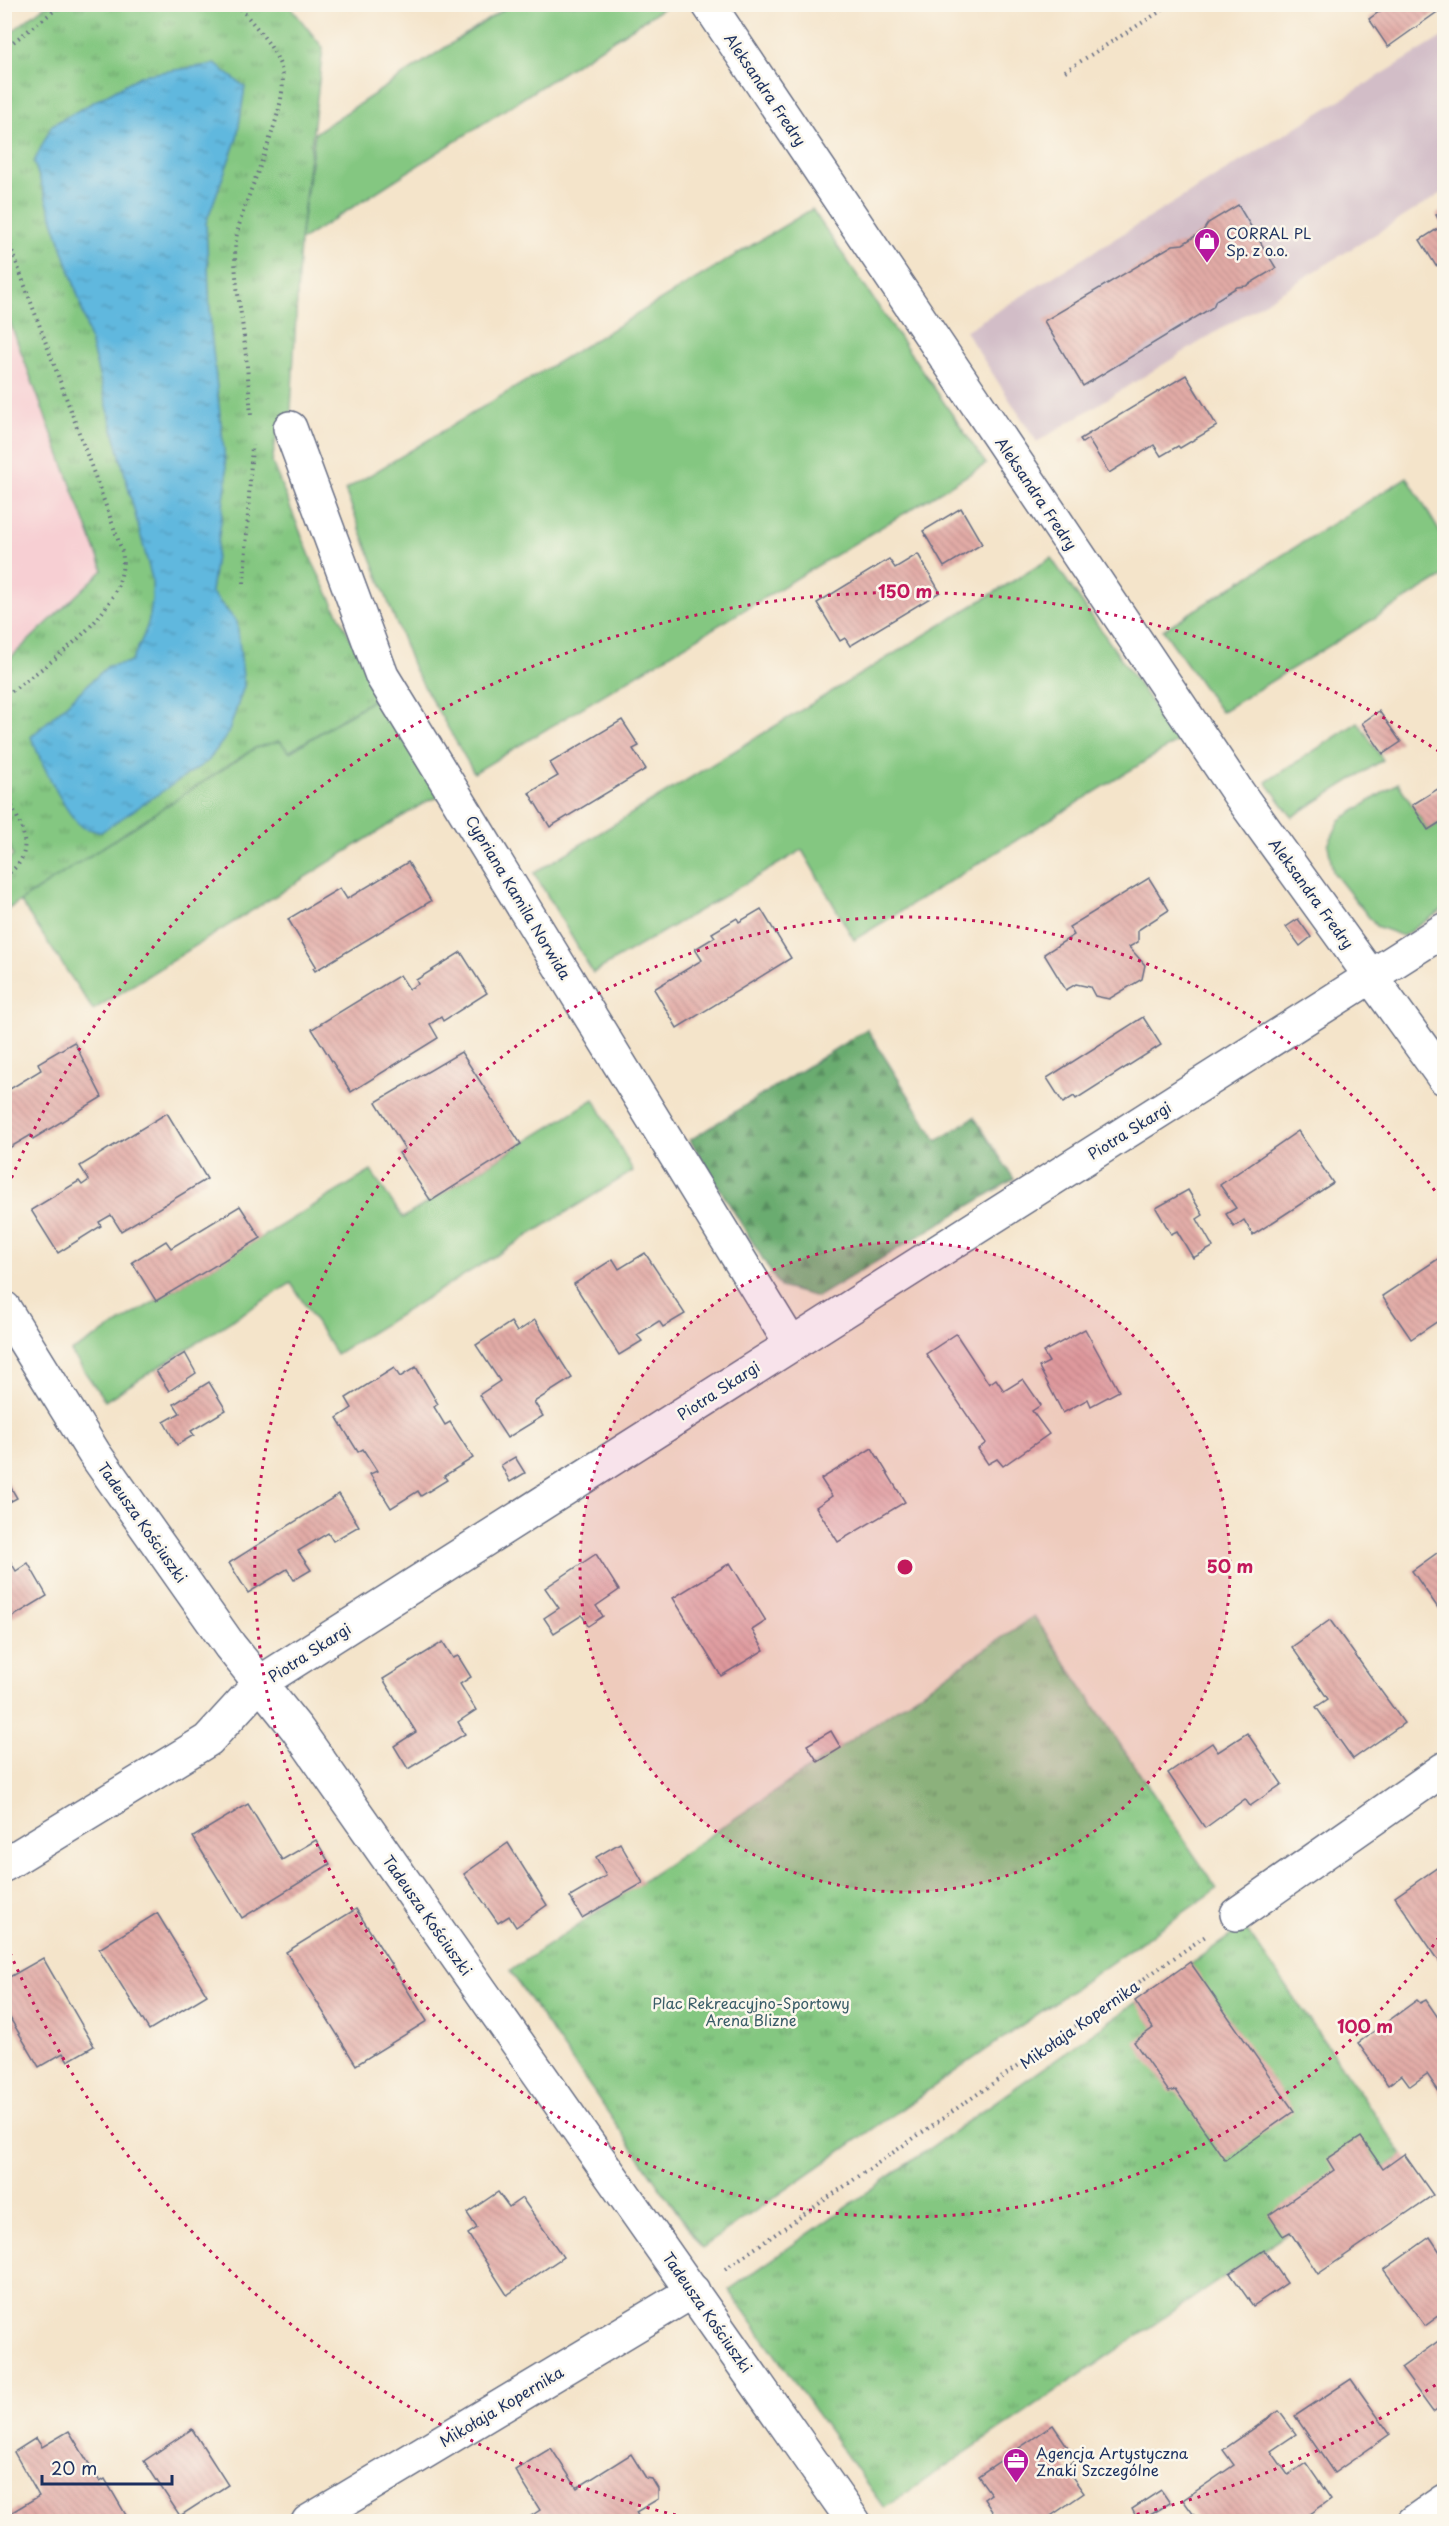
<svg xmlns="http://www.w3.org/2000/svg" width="1449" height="2526" viewBox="0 0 1449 2526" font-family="'Playpen Sans',sans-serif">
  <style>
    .built { fill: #f7cfd3 }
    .industrial { fill: #d2bdc7 }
    .green { fill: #84c781; stroke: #507b70; stroke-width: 1.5 }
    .forest { fill: url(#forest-firs); stroke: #436e66; stroke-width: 1.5 }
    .park { fill: url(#park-tufts); stroke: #507b70; stroke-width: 1.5 }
    .water { fill: url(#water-ripples); stroke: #3e749e; stroke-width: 1.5 }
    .building { fill: url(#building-back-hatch) }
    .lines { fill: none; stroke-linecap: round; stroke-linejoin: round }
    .street-casing { stroke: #676e84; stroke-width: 36 }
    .path { stroke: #676e84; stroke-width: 4; stroke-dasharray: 1.5 4.5; stroke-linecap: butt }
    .street { stroke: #fff; stroke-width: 33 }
    .ring { fill: none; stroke: #c2185b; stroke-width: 3; stroke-dasharray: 3 6 }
    .labels { text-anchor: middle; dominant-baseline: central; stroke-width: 5; stroke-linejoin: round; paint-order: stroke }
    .street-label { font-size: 15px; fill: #1b2f5e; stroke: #fbf7ec }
    .poi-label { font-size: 15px; fill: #1b2f5e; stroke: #fbf7ec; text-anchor: start }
    .park-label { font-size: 15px; fill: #3a5d68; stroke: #fbf7ec }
    .centre { fill: #c2185b; stroke: #fbf7ec; stroke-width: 3 }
    .ring-label { font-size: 18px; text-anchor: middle; font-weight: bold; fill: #c2185b; stroke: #fbf7ec; stroke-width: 5; stroke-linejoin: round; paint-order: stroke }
  </style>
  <defs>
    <pattern id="forest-firs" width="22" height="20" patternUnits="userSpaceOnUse" patternTransform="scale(1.5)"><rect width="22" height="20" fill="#6bac6f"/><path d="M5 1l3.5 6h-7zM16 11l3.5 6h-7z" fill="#578c5e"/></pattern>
    <pattern id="park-tufts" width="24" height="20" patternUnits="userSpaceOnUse" patternTransform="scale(1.5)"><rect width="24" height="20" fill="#84c781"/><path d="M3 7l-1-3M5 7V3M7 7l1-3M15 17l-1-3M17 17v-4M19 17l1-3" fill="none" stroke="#6ba26d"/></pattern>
    <pattern id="water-ripples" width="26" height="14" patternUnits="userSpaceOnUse" patternTransform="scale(1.5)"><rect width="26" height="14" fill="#61b8de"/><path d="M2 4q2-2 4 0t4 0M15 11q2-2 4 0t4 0" fill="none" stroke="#4f96b7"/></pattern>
    <pattern id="building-back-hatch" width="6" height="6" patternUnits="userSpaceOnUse" patternTransform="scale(1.5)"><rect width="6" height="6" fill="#e2aba6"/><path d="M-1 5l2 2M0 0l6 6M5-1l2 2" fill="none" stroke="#c19391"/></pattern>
  </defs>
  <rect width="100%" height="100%" fill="#fbf7ec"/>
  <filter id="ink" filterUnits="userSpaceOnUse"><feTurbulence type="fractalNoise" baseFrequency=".0167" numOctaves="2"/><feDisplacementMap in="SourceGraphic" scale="12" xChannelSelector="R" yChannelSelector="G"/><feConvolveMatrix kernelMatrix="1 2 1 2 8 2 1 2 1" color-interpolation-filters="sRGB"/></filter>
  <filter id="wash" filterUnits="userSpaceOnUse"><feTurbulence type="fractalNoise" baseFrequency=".008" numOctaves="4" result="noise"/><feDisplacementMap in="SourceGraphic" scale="24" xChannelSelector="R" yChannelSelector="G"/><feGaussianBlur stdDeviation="1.35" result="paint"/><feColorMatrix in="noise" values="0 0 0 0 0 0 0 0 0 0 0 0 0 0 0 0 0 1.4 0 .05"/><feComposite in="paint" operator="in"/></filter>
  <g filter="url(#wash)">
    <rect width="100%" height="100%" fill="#f4e4ca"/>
    <polygon class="built" points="4,309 103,570 5,663 4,663"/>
    <polygon class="industrial" points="1444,36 1444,192 1037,442 965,331"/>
    <g class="green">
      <polygon points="510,5 668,5 300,241 315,133"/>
      <polygon points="812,209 986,464 474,773 414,669 345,490"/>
      <polygon points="1407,477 1444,539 1444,576 1221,712 1163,630"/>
      <polygon points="1051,558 1178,741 854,940 802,850 593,973 534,873"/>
      <polygon points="379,696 440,797 427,801 93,1010 20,901 255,748 280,741 290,752"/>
      <polygon points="1358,722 1383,760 1292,817 1266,782"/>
      <polygon points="1398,783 1428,830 1444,820 1444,909 1403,936 1376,926 1333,872 1328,845 1340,820"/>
      <polygon points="594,1099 633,1171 336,1354 291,1283 105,1401 71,1352 371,1171 403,1218"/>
    </g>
    <polygon class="forest" points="867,1029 937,1141 974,1117 1014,1179 817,1297 780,1287 690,1140"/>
    <g class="park">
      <polygon points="46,5 289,5 323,48 300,241 290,428 277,433 272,462 312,561 379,696 289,752 280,741 255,748 5,911 5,861 13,856 5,838 5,663 103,570 5,309 5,37"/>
      <polygon points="1034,1616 1217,1889 702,2248 510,1971"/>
      <polygon points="1244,1926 1403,2155 884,2508 729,2290"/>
    </g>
    <path class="water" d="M215 64 245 87 237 138 206 223 211 333 227 478 211 592 237 622 244 686 228 734 208 761 101 832C96 830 87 830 83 827 66 818 39 756 31 737L108 666 131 662C147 631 154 615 152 579L80 302 34 162 52 125 142 75Z"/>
    <g id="blocks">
      <g class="building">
        <polygon points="1375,4 1436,4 1440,10 1388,47 1369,19 1380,11"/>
        <polygon points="1238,205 1276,268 1246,286 1237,287 1216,300 1213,307 1083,386 1044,321 1173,245 1183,244 1203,231 1208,223"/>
        <polygon points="1444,209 1444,261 1436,266 1420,240 1442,226 1436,215"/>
        <polygon points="1186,375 1217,426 1180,448 1178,446 1161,456 1154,445 1109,473 1088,439 1082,443 1080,439"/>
        <polygon points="961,508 982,544 944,567 923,531"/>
        <polygon points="918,554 940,592 850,646 845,638 840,641 817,603 889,559 895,568"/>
        <polygon points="1379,711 1401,742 1383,754 1362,723"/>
        <polygon points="622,720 639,746 633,749 646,769 550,827 529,793 558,776 550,763"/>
        <polygon points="1444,785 1444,820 1428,830 1412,805"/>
        <polygon points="408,862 431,901 315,971 313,968 316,966 288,919 340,888 347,899"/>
        <polygon points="1149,878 1169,910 1138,930 1138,942 1129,947 1145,965 1142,979 1109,999 1095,996 1090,987 1076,984 1066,990 1044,954 1074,935 1069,927"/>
        <polygon points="761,909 791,958 677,1028 654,989 702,960 695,949 715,937 712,933 737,918 739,922"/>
        <polygon points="1298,919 1311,937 1300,946 1286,927"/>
        <polygon points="461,952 487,993 443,1021 441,1017 430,1024 438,1038 351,1092 312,1029 400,975 409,989 418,984 416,980"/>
        <polygon points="1143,1017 1161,1045 1076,1099 1074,1096 1063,1103 1047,1078"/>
        <polygon points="74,1042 102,1097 33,1139 31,1135 4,1151 4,1102 9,1099 5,1092 41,1070 38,1063"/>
        <polygon points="461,1052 521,1144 431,1201 399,1153 405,1149 376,1102"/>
        <polygon points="167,1113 207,1179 121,1231 111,1215 99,1222 101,1226 58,1253 31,1210 79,1181 82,1185 89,1180 80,1166"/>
        <polygon points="1298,1131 1333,1183 1253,1235 1244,1220 1234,1227 1226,1214 1236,1208 1220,1185"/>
        <polygon points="1188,1190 1203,1215 1197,1219 1213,1247 1193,1258 1177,1231 1171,1234 1156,1208"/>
        <polygon points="240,1206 261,1238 156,1301 132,1262 166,1241 171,1248"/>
        <polygon points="645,1253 685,1314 663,1327 659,1321 637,1335 642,1341 619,1355 574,1284 613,1259 619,1269"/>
        <polygon points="1444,1255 1444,1317 1411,1339 1382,1296"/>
        <polygon points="535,1320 572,1378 534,1402 543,1416 507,1438 479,1395 500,1381 476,1345 511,1322 517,1332"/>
        <polygon points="1085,1329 1119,1391 1091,1406 1088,1399 1063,1413 1039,1367 1049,1362 1043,1352"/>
        <polygon points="956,1334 989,1384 996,1379 1004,1391 1023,1379 1041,1405 1032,1411 1049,1434 1003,1466 997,1459 988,1464 978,1449 986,1443 926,1354"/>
        <polygon points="185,1353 196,1373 169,1391 156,1371"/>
        <polygon points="416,1367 438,1404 434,1407 445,1425 450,1422 473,1458 444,1476 447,1480 421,1496 418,1491 391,1508 370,1474 377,1471 363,1449 358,1452 337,1418 352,1408 346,1398 394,1368 400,1377"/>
        <polygon points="209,1382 226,1410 191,1431 194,1435 177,1445 164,1422 180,1413 174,1404"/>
        <polygon points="872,1448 905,1502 838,1542 816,1507 832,1496 821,1479"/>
        <polygon points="515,1457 525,1473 510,1482 501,1465"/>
        <polygon points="4,1476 17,1498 4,1505"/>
        <polygon points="339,1494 359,1526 333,1541 328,1533 298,1551 311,1570 294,1580 287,1569 248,1593 229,1563"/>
        <polygon points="1444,1548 1444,1614 1443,1615 1412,1571"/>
        <polygon points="596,1554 619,1590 596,1606 603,1616 588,1626 582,1615 554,1633 544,1618 559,1608 545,1588"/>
        <polygon points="8,1557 16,1571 28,1563 47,1596 4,1622 4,1559"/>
        <polygon points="730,1563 766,1621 752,1630 764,1650 721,1676 673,1598"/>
        <polygon points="1330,1620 1404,1723 1353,1759 1316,1707 1328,1699 1292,1647"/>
        <polygon points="443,1642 453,1658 458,1656 471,1677 460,1684 476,1710 458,1722 465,1734 408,1769 394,1746 416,1732 383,1679"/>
        <polygon points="831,1731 841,1748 818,1762 807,1745"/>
        <polygon points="1247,1733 1282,1784 1250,1806 1245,1799 1205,1828 1168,1773 1212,1743 1218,1752"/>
        <polygon points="248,1804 282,1860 316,1840 330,1864 242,1918 193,1837"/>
        <polygon points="508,1843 547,1905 516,1927 509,1916 498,1923 464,1874"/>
        <polygon points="620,1843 643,1883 582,1918 570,1897 606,1876 596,1857"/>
        <polygon points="1444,1863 1444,1963 1442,1965 1395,1897"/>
        <polygon points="356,1909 427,2021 356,2065 286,1952"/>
        <polygon points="157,1913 207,1995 149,2030 99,1949"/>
        <polygon points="43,1958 94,2046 68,2061 63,2053 39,2067 4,2008 4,1994 8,1991 4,1980"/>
        <polygon points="1190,1962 1294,2111 1225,2160 1176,2090 1169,2092 1134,2042 1153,2028 1135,2001"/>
        <polygon points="1417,2000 1420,2003 1426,2000 1439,2019 1444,2015 1444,2099 1427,2074 1410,2086 1402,2075 1388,2085 1358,2043"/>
        <polygon points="1361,2137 1383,2169 1404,2154 1433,2195 1318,2274 1290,2232 1283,2236 1269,2215 1334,2170 1327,2159"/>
        <polygon points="498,2192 509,2207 522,2198 563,2257 507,2295 468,2234 477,2228 467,2213"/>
        <polygon points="1430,2237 1444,2258 1444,2312 1425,2326 1384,2270"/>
        <polygon points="1264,2250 1287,2283 1253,2306 1230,2273"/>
        <polygon points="1444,2337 1444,2404 1433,2412 1401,2368"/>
        <polygon points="1351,2379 1390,2434 1334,2473 1295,2416"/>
        <polygon points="1279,2411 1296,2434 1271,2451 1288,2475 1306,2463 1331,2499 1299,2522 1199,2522 1183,2500 1234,2465 1223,2450"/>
        <polygon points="1053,2425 1076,2459 1065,2467 1084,2493 1042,2522 999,2522 984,2499 991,2494 978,2476"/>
        <polygon points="192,2429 228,2485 180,2516 144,2461"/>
        <polygon points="69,2431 100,2482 105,2479 130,2522 4,2522 4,2517 39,2496 14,2452 36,2438 42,2447"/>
        <polygon points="551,2448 577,2488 631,2454 646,2478 652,2479 658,2489 658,2499 636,2512 641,2522 522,2522 540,2510 515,2470"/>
        <polygon points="1161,2490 1170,2503 1139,2522 1132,2509"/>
      </g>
    </g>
  </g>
  <g filter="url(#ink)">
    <use href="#blocks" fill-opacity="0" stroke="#676e84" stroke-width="1.5"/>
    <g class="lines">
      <g class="street-casing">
        <g id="street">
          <polyline points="709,5 1239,794 1444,1078"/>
          <polyline points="290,428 382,676 791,1344"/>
          <polyline points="4,1308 94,1453 230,1646 297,1729 854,2522"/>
          <polyline points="4,1865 208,1740 261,1682 1444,930"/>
          <polyline points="1237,1914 1444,1769"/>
          <polyline points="308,2522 693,2291"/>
          <polyline points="1414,2522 1444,2501"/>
        </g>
      </g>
      <g class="path">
        <path d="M237 4C252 23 274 45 281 68 293 105 242 198 236 239 233 266 238 294 242 321 246 353 249 385 251 417"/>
        <polyline points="4,49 63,4"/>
        <polyline points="1065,71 1172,4"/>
        <path d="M4 229 114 528C117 538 123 550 123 560 122 618 45 665 4 697"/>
        <polyline points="244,583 252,445"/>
        <path d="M4 790C18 820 42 854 4 876"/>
        <polyline points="725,2269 1207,1935"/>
      </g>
      <use href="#street" class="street"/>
    </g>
  </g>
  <circle cx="905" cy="1567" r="325" fill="#c2185b" fill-opacity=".12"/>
  <g class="ring">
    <circle cx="905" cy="1567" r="325"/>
    <path d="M1444 1930A650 650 0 1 1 1444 1204"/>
    <path d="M1443 2380A975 975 0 0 1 1108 2521M702 2521A975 975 0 0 1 8 1948M8 1186A975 975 0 0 1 1443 754"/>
  </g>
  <defs>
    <g id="shop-pin" transform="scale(1.35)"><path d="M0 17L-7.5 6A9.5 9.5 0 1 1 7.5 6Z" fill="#b5179e" stroke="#fbf7ec"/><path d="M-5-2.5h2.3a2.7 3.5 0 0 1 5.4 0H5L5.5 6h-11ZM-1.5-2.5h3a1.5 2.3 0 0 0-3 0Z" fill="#fff"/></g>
    <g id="office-pin" transform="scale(1.35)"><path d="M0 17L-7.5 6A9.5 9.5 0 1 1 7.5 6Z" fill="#b5179e" stroke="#fbf7ec"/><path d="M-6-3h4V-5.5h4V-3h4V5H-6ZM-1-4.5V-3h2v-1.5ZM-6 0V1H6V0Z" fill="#fff"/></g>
  </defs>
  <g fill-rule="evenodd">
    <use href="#shop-pin" x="1207" y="241"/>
    <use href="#office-pin" x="1016" y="2461"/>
  </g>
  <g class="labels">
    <g class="street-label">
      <text transform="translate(766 89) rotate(56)">Aleksandra Fredry</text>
      <text transform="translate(1037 493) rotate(56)">Aleksandra Fredry</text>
      <text transform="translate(1312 893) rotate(54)">Aleksandra Fredry</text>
      <text transform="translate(519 897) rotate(59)">Cypriana Kamila Norwida</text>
      <text transform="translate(1129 1130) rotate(-32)">Piotra Skargi</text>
      <text transform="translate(718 1390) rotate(-33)">Piotra Skargi</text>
      <text transform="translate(143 1522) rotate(55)">Tadeusza Kościuszki</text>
      <text transform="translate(309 1652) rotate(-33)">Piotra Skargi</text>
      <text transform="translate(428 1915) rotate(55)">Tadeusza Kościuszki</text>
      <text transform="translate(1079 2024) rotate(-35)">Mikołaja Kopernika</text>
      <text transform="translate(708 2312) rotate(55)">Tadeusza Kościuszki</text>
      <text transform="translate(501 2406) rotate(-31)">Mikołaja Kopernika</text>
    </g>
    <g class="poi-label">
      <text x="1226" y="232">CORRAL PL<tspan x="1226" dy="17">Sp. z o.o.</tspan></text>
      <text x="1036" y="2452">Agencja Artystyczna<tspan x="1036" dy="17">Znaki Szczególne</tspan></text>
    </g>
    <g class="park-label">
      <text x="751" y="2002">Plac Rekreacyjno-Sportowy<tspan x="751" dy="17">Arena Blizne</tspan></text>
    </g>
  </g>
  <circle cx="905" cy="1567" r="9" class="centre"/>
  <g class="ring-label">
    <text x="905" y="598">150 m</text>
    <text x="1230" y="1573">50 m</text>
    <text x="1365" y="2033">100 m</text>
  </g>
  <rect width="1449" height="2526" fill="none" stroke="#fbf7ec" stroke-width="24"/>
  <path d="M42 2475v9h130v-9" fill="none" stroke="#1b2f5e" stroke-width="3"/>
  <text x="51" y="2475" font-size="18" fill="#1b2f5e" stroke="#fbf7ec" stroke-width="4.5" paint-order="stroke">20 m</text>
</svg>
